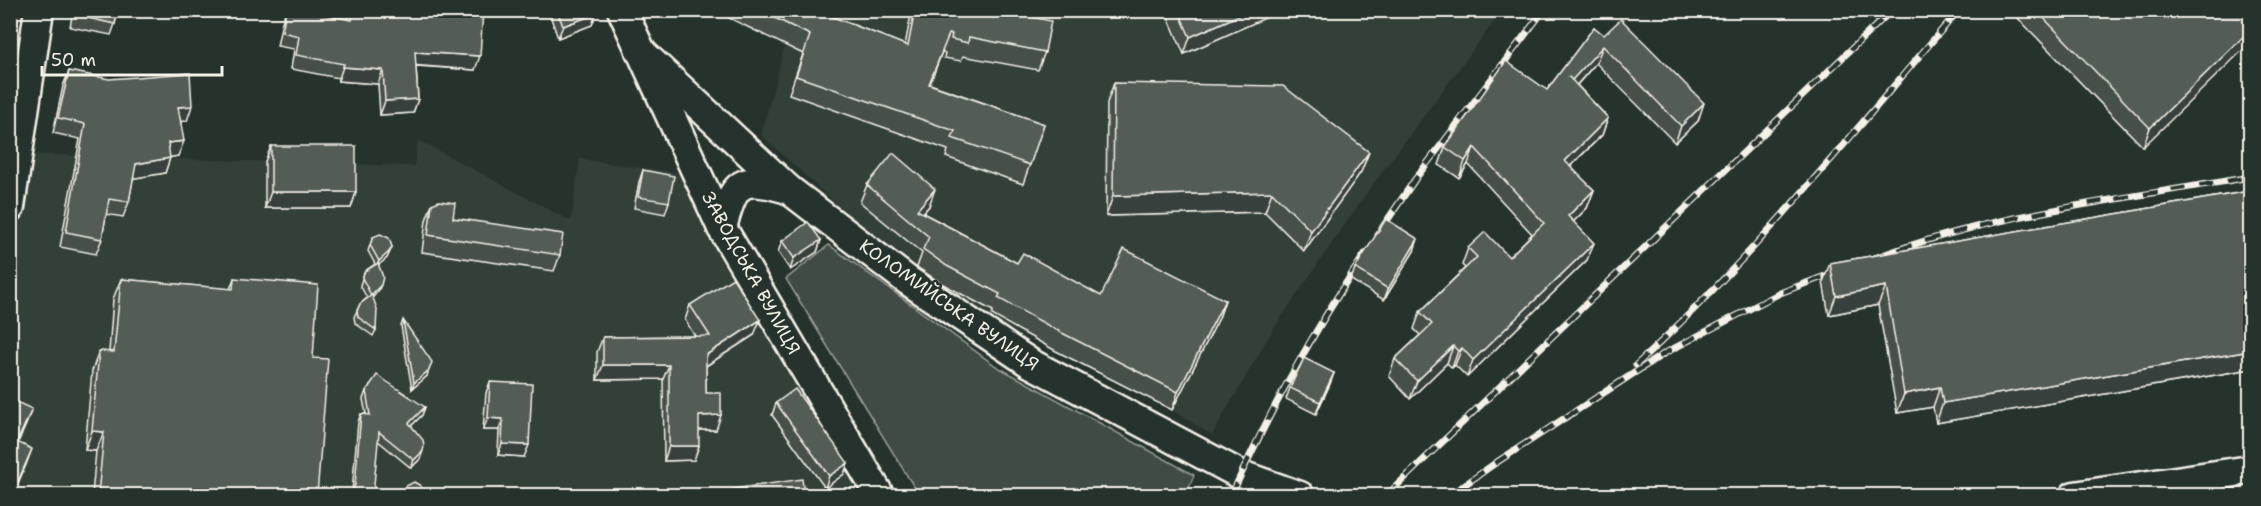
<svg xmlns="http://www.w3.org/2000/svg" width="2261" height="506" viewBox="0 0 2261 506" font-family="'Shantell Sans',sans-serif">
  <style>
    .built { fill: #333f39 }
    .green { fill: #414b45; stroke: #9a9e96; stroke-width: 1.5 }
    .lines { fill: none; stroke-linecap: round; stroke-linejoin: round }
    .secondary-casing { stroke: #f4f1e8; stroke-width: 33 }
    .secondary { stroke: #26332d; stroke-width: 28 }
    .rail-casing { stroke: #f4f1e8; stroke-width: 7 }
    .rail { stroke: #26332d; stroke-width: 4.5; stroke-dasharray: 14; stroke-linecap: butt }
    .wall { fill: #474f49; stroke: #f4f1e8; stroke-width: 1.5 }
    .shaded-wall { fill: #39403c; stroke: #f4f1e8; stroke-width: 1.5 }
    .building { fill: #525c55; stroke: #f4f1e8; stroke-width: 1.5 }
    .labels { text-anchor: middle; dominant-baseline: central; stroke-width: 5; stroke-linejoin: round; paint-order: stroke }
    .street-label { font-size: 18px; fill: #f4f1e8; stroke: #26332d }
  </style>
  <rect width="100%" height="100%" fill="#26332d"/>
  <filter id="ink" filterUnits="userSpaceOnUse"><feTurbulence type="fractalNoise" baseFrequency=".0167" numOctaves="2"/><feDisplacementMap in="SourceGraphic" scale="12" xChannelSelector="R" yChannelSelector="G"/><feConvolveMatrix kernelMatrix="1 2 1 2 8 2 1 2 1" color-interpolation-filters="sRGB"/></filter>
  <g filter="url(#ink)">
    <g class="built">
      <polygon points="713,11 1502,11 1365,195 1272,331 1212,435 1172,410 988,318 891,254 761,135 785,45"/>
      <polygon points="418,140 571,221 580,159 692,175 871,496 11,496 10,230 22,154 414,166"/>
    </g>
    <polygon class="green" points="829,245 996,366 1194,475 1186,495 919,495 786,279"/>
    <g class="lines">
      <g class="secondary-casing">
        <g id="secondary">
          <polyline points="622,10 722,228 880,496"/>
          <polyline points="640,51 788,189 907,280 1030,363 1241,475 1300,496"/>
          <polyline points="10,207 39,10"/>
          <path d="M722 228C734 181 740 175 788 189"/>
          <polyline points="2074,496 2250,470"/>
        </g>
      </g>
      <use href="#secondary" class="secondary"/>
      <g class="rail-casing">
        <g id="rail">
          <polyline points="1378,234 1416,178 1544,10"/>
          <path d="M1872 259C1993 213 2123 199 2250 177"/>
          <path d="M1636 365C1754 257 1854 131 1959 10"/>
          <path d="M1231 496C1270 411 1313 331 1365 254"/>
          <polyline points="1386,496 1892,10"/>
          <polyline points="1449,496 1494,464 1665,353 1780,293 1841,270"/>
        </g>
      </g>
      <use href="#rail" class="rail"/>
    </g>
    <g class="wall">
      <polygon points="73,10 118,10 115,24 111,35 70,27"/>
      <polygon points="286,10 348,19 349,10 483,10 475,70 416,66 418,99 413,113 380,115 378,84 338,81 339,78 291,69 294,49 277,46 282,22"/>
      <polygon points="554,10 595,10 596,14 592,25 558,38 551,18"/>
      <polygon points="713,10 815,10 905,45 912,10 997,10 1045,52 1038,70 963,56 961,61 944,58 945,53 942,52 930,84 1044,124 1023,184 946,157 948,150 789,94 803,54"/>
      <polygon points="1165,10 1283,10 1184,54"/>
      <polygon points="2010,10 2250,10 2143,147"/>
      <polygon points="1594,27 1698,121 1675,143 1596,63 1577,85 1608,118 1602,135 1570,167 1594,190 1587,208 1573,222 1587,260 1467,377 1455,365 1452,368 1447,363 1410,399 1389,376 1395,359 1420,335 1414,329 1420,312 1465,268 1462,265 1468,248 1509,257 1532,234 1468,164 1459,178 1439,165 1445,147 1547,90"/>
      <polygon points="69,71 187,121 181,121 178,156 170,157 165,173 133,178 129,202 123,217 106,214 102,239 96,254 60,247 80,139 53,133 63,86"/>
      <polygon points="1114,83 1369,152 1361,172 1304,251 1265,212 1106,216 1107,103"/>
      <polygon points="271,146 356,192 351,208 265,208 265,162"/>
      <polygon points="643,170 669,202 665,214 634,208 639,182"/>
      <polygon points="867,185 929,206 923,213 1017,263 1101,296 1225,300 1219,318 1172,410 1056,351 992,315 993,311 941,283 917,267 922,253 860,202"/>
      <polygon points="2250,191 2250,369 1936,423 1933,407 1897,413 1878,305 1829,315 1823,282 1830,263"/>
      <polygon points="432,204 453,218 560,255 554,271 422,252 426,220"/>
      <polygon points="373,237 392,247 387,258 378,265 378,291 373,297 376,330 373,336 355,323 354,317 360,304 367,298 360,285 365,271 375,264 368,251"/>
      <polygon points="821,240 817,252 790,270 778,252 782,241"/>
      <polygon points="1414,251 1384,300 1351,280 1355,268"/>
      <polygon points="234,278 313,358 317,495 92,495 96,451 85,450 92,371 99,351 109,352 113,299 121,279 230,289"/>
      <polygon points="690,305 754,335 706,366 706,393 716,430 699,430 694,460 664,461 663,379 597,380 597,352 603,337 695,336 685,320"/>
      <polygon points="403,320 427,376 412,389 401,326"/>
      <polygon points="1334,373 1330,384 1316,414 1286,399 1290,388"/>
      <polygon points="490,382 524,457 498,455 499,430 483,430 486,393"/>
      <polygon points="366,391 425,407 422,415 411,426 420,459 411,468 378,441 352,492 358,422 361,414 366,414 363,399"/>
      <polygon points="776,403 844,474 825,488 772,415"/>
    </g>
    <g class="shaded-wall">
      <polygon points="1251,10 1283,10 1184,54 1190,37"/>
      <polygon points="596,14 592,25 558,38 563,26"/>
      <polygon points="2250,30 2250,43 2143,147 2150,128"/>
      <polygon points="1603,46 1596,63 1566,97 1572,80"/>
      <polygon points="415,52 480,56 475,70 410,65"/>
      <polygon points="343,67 383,70 378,84 338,81"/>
      <polygon points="418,99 413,113 380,115 385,101"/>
      <polygon points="1704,103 1698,121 1675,143 1681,126"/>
      <polygon points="192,106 187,121 173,122 178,107"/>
      <polygon points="1608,118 1602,135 1558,178 1565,161"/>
      <polygon points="184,141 178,156 162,159 168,143"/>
      <polygon points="1474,147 1468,164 1459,178 1465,161"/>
      <polygon points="1369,152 1361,172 1304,251 1311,231"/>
      <polygon points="170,158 165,173 130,179 136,164"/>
      <polygon points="935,189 929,206 913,224 917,210"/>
      <polygon points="1594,190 1587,208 1562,233 1568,216"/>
      <polygon points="271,192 356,192 351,208 265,208"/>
      <polygon points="1272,192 1265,212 1106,216 1113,196"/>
      <polygon points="1418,239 1414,251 1384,300 1388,289"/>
      <polygon points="821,240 817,252 790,270 794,258"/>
      <polygon points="1594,243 1587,260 1467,377 1473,360"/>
      <polygon points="392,247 387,258 376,267 379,261"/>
      <polygon points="381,285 378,291 369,301 371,295"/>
      <polygon points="1886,286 1878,305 1829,315 1836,296"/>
      <polygon points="1225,300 1219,318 1172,410 1178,392"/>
      <polygon points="760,320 754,335 701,369 706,355"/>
      <polygon points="1453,346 1447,363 1410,399 1417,381"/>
      <polygon points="1462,348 1455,365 1452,368 1458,351"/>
      <polygon points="2250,351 2250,369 1936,423 1943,403"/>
      <polygon points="603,365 669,365 663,379 597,380"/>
      <polygon points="429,370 427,376 412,389 414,383"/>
      <polygon points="1334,373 1330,384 1316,414 1320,402"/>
      <polygon points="1940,387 1933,407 1897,413 1904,394"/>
      <polygon points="425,407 422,415 406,431 409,423"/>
      <polygon points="32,409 26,425 11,458 17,442"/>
      <polygon points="721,415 716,430 694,430 699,416"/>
      <polygon points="488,418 503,419 499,430 483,430"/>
      <polygon points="92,431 104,432 96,451 85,450"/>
      <polygon points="502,444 529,445 524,457 498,455"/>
      <polygon points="669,446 699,446 694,460 664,461"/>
      <polygon points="32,449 26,465 13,495 12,495"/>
      <polygon points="423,451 420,459 411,468 414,460"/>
      <polygon points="848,463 844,474 825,488 829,476"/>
    </g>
    <g class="building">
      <polygon points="75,10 118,10 115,24 74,15"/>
      <polygon points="286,10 298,10 352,20 353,10 483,10 480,56 415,52 418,99 385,101 383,70 343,67 344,64 296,55 299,36 282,32"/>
      <polygon points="557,10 595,10 596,14 563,26"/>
      <polygon points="758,10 815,10 908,46 915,10 997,10 1051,21 1045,52 969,37 968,43 951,39 952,34 949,34 929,84 1044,124 1030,165 952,138 955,131 796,76 810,35"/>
      <polygon points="1178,10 1251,10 1190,37"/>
      <polygon points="2036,10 2250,10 2250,30 2150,128"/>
      <polygon points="1621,19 1704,103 1681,126 1603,46 1572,80 1568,76 1608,118 1565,161 1594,190 1568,216 1594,243 1473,360 1462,348 1458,351 1453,346 1417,381 1395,359 1432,324 1420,312 1477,257 1468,248 1485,232 1509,257 1544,223 1474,147 1465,161 1445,147 1506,61 1547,90 1594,27 1604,35"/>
      <polygon points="69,71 109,79 190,73 192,106 178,107 184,141 168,143 170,158 136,164 129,202 109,199 102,239 66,232 85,124 58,118"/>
      <polygon points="1114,83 1283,86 1369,152 1311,231 1272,192 1113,196"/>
      <rect x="271" y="146" width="85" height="46"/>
      <polygon points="893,153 935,189 917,210 1017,263 1023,253 1101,296 1124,249 1225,300 1178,392 1062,333 998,298 1000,294 947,266 923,249 929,237 867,185"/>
      <polygon points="643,170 674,176 669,202 638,197"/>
      <polygon points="2250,191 2250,351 1943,403 1940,387 1904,394 1886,286 1836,296 1830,263"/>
      <polygon points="439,201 455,203 453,218 563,234 560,255 428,235 432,204"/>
      <polygon points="1386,219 1418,239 1388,289 1355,268"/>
      <polygon points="808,222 821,240 794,258 782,241"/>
      <polygon points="380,234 389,238 392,247 389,252 379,261 370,245 373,237"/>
      <polygon points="378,263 383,277 381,285 371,295 362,278 365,271"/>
      <polygon points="234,278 318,285 313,358 328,359 317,495 98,495 104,432 92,431 99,351 114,352 121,279 233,289"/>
      <polygon points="733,278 760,320 706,355 706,393 721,393 721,415 699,416 699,446 669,446 669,365 603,365 603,337 710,336 690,305"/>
      <polygon points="372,295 377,309 376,330 358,317 357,311 360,304"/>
      <polygon points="403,320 432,362 429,370 414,383"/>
      <polygon points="1304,358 1334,373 1320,402 1290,388"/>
      <polygon points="377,375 425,407 409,423 423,440 424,446 423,451 414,460 379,432 373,495 350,495 355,485 361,414 370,415 366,391"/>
      <polygon points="490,382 532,384 529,445 502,444 503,419 488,418"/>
      <polygon points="795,389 848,463 829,476 776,403"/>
      <polygon points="10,399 32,409 17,442 32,449 12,495 10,495"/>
      <polygon points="802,479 804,495 694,495"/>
      <polygon points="414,482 421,486 424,494 423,495 400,495 406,486"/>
    </g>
  </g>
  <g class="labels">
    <g class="street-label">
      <text transform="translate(751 273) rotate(61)">ЗАВОДСЬКА ВУЛИЦЯ</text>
      <text transform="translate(949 305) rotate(35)">КОЛОМИЙСЬКА ВУЛИЦЯ</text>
    </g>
  </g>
  <rect width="2261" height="506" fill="none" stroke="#26332d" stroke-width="36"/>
  <rect x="18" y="18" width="2225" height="470" fill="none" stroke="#f4f1e8" stroke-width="2" filter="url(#ink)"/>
  <path d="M42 66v9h180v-9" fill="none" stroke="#f4f1e8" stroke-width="3"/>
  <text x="51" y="66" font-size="18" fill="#f4f1e8" stroke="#26332d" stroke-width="4.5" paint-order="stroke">50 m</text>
</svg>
